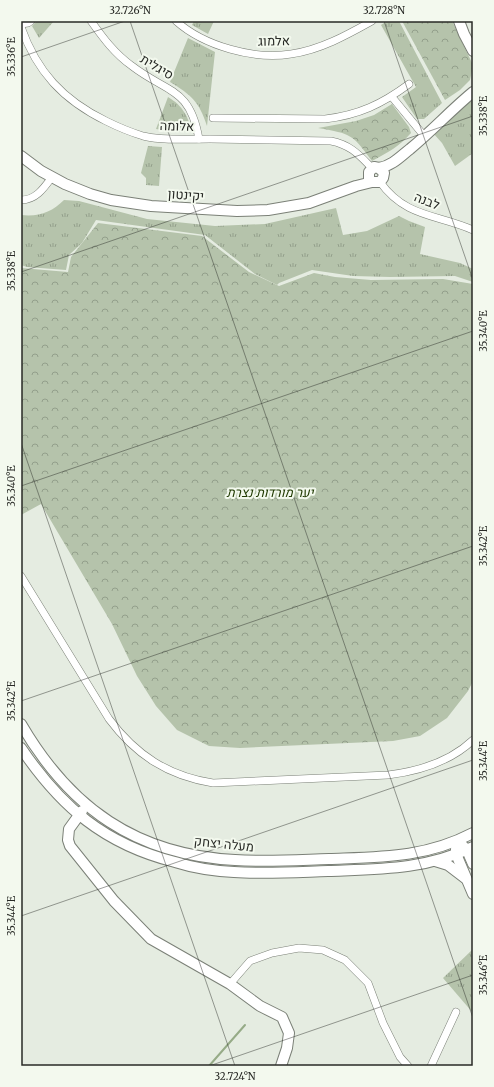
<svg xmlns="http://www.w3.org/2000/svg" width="494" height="1087" viewBox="0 0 494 1087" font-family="Merriweather,Heebo,serif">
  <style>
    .grass { fill: url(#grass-tufts) }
    .forest { fill: url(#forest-crowns) }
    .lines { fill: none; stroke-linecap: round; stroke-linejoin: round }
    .stream { stroke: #96ab87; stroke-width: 2 }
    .street-casing { stroke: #7b8077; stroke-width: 8 }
    .secondary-casing { stroke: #7b8077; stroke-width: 12 }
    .street { stroke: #fff; stroke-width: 7 }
    .secondary { stroke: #fff; stroke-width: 10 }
    .ticks { fill: none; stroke: #282a26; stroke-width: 1; stroke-opacity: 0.45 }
    .labels { text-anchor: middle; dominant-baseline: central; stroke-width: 4; stroke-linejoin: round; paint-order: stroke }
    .street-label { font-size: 13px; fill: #282a26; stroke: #f3f9ee }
    .park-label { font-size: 13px; font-style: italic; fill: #233d05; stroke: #f3f9ee }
    .neatline { fill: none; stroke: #282a26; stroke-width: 1.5 }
    .ticks-label { font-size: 10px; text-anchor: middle; fill: #282a26 }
  </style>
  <defs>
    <pattern id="grass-tufts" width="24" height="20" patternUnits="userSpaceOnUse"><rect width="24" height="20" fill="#b5c3ab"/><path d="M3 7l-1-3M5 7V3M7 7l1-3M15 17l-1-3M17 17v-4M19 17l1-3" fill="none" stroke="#939f8b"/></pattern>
    <pattern id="forest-crowns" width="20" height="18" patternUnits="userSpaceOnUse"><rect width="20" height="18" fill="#b5c3ab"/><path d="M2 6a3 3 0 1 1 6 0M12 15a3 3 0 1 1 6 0" fill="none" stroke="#939f8b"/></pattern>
  </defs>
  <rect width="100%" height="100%" fill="#e5ece1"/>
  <g class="grass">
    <polygon points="37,21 54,21 39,38 32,26"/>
    <polygon points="194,21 214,21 208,34 192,25"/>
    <polygon points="387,21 399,21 442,103 424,119 417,119 402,97 416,87 381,25"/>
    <path d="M188 38 215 52 207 126C199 101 191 95 170 82Z"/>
    <path d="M168 97C183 106 187 115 192 131L173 132 156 129Z"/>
    <polygon points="473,98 473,153 455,166 442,143 433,133"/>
    <polygon points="148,146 162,147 159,186 146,185 146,178 141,173"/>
    <path d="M64 200 79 201 147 219 215 226 265 224 336 208 343 235 367 231 399 216 409 221 425 227 420 254 460 263 473 269V282L455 276 390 277 353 276 312 270 279 283 277 285 255 274 205 235 96 220 82 243 69 255 66 270 27 267 21 265V215C39 217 52 212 64 200Z"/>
    <polygon points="473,949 473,1013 443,978"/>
  </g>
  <g class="forest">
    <polygon points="402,21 452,21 473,65 472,71 470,80 460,90 445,100"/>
    <path d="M392 104 409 127 411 133C400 146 387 153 372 161 352 134 352 134 318 128L356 121 374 115Z"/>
    <polygon points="98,223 202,236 249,272 279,286 314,273 335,277 371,280 443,279 473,284 473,681 468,691 447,718 420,736 393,741 240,748 209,746 177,730 156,706 137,676 112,624 41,504 21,515 21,268 68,272 71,257"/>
  </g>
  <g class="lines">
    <polyline class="stream" points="209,1066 245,1025"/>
    <g class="street-casing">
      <g id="street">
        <path d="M91 21C103 38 115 54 132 66 167 93 190 87 199 139"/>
        <path d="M176 21C204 46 254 60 291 54 320 50 347 35 372 21"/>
        <polyline points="21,24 28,23 31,21"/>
        <path d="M21 27C37 72 63 100 106 121 118 127 130 132 143 136 164 141 188 139 210 139 250 140 291 140 331 141 351 145 359 155 372 168"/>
        <polyline points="392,97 425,137"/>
        <path d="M213 118 325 119C359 115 382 104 409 84"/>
        <path d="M380 182C406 218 437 214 473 230"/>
        <path d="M21 200C36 200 44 188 52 177"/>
        <path d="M21 576 109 719C136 755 168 776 213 783L388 775C420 771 450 762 473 740"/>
        <polyline points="230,984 250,961 272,953 299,948 323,950 345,960 368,983 383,1023 400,1057 408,1066"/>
        <polyline points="431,1066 456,1012"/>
      </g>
    </g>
    <g class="secondary-casing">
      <g id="secondary">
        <polyline points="459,21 464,34 473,51"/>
        <polyline points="21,156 41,171 65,184 90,194 111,200 151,206 237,211 268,210 309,203 356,186 372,182 380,182 383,178 384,173 379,168 374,167 369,172 369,179 372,182"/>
        <path d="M379 168C392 166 401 156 410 149 432 131 451 110 473 92"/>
        <path d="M21 724C70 808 136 855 235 860 266 862 297 860 329 859 381 857 425 858 473 833"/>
        <path d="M21 748C61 807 104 844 175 862 194 868 214 871 234 872 265 874 297 872 328 871 380 869 424 870 473 847"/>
        <polyline points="82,811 69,829 68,840 70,846 114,901 151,939 230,984 260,1006 282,1017 289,1033 287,1048 281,1066"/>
        <polyline points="462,845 467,850 473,864"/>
        <polyline points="456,849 456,854 473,894"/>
        <polyline points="435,861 448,865 465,878"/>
      </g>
    </g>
    <use href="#street" class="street"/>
    <use href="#secondary" class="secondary"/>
  </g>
  <path class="ticks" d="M130 21 473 1018M384 21 473 280M21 57 125 21M21 272 473 116M21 443 235 1066M21 486 473 331M21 701 473 546M21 916 473 760M209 1066 473 975"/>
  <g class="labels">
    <g class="street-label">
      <text transform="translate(274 41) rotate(-1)">אלמוג</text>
      <text transform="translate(157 67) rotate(31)">סיגלית</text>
      <text transform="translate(177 126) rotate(2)">אלומה</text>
      <text transform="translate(186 195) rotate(4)">יקינטון</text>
      <text transform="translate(427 201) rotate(21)">לבנה</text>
      <text transform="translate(224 844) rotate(6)">מעלה יצחק</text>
    </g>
    <g class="park-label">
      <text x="270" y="492">יער מורדות נצרת</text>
    </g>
  </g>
  <rect width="494" height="1087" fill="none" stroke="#f3f9ee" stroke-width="44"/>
  <rect x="22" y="22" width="450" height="1043" class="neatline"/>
  <g class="ticks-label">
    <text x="130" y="14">32.726°N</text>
    <text x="384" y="14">32.728°N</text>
    <text transform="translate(11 57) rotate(-90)" y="4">35.336°E</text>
    <text transform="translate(483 116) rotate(-90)" y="4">35.338°E</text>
    <text transform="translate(11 271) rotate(-90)" y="4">35.338°E</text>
    <text transform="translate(483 331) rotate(-90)" y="4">35.340°E</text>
    <text transform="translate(11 486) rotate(-90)" y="4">35.340°E</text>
    <text transform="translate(483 546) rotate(-90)" y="4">35.342°E</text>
    <text transform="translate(11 701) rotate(-90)" y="4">35.342°E</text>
    <text transform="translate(483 761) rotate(-90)" y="4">35.344°E</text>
    <text transform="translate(11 916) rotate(-90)" y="4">35.344°E</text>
    <text transform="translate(483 975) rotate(-90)" y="4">35.346°E</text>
    <text x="235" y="1080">32.724°N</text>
  </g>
</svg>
